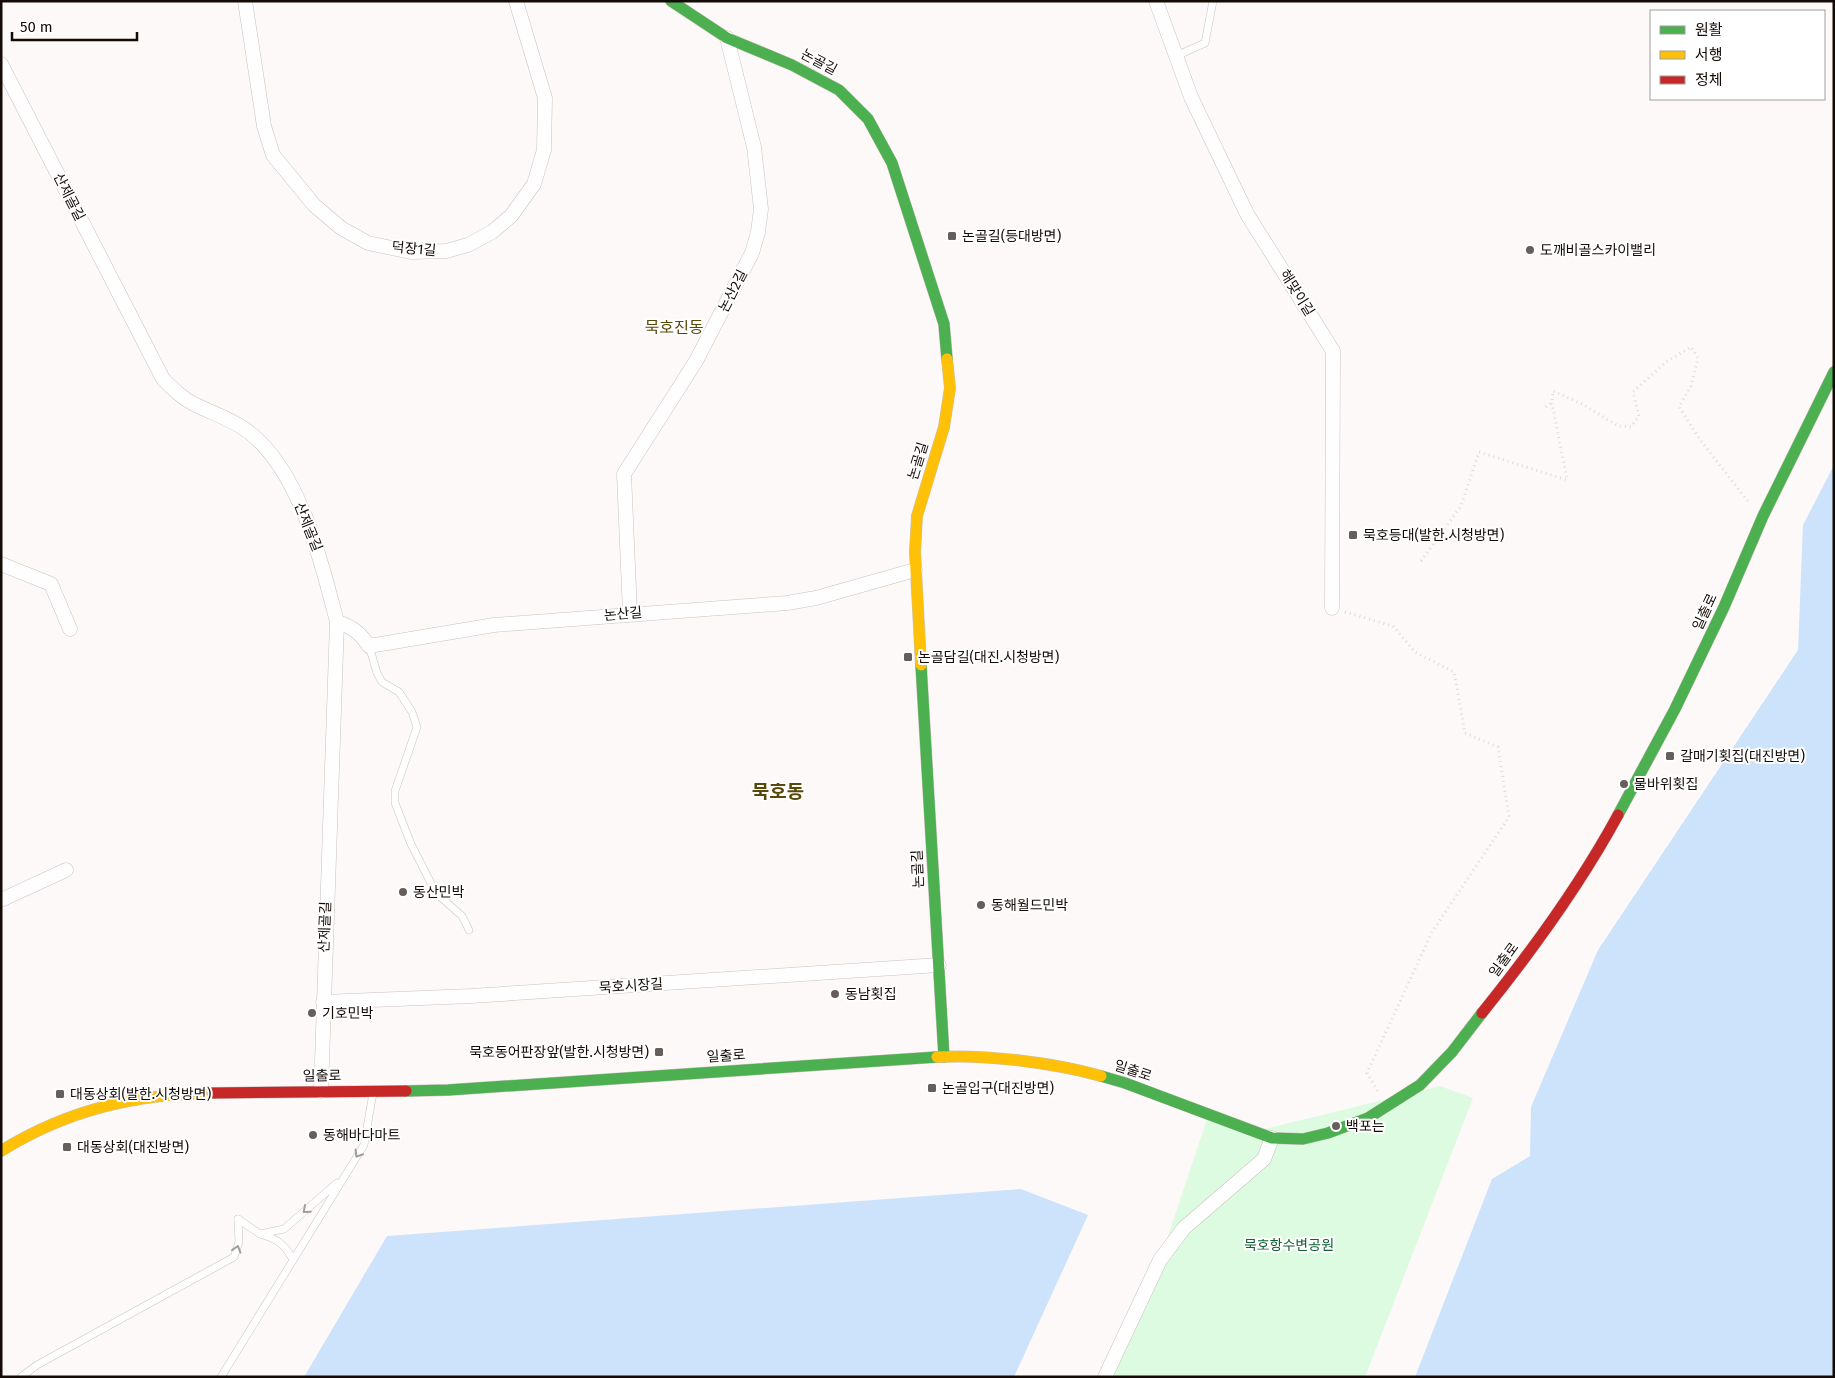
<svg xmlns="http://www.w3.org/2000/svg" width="1835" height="1378" viewBox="0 0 1835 1378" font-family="'Fira Sans','Noto Sans KR',sans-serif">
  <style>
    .green { fill: #ddfbe1 }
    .water { fill: #cde3fc }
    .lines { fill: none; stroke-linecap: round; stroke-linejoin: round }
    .lane-casing { stroke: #c9c2bf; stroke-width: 8 }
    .street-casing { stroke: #c9c2bf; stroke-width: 15 }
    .fast-casing { stroke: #c9c2bf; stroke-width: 12 }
    .slow-casing { stroke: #c9c2bf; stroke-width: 12 }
    .jam-casing { stroke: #c9c2bf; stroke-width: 12 }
    .path { stroke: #dddbda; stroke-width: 3; stroke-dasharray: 1 4; stroke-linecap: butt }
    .lane { stroke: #fffefe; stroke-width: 7 }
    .street { stroke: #fffefe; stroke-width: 14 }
    .fast { stroke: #4caf50; stroke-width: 11 }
    .slow { stroke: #ffc107; stroke-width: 11 }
    .jam { stroke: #c62828; stroke-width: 11 }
    .oneway { stroke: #a19d9b }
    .poi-dot { fill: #665e5b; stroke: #fff; stroke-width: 2 }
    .labels { text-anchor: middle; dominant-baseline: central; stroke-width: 4; stroke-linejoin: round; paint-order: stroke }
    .street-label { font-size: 14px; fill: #140b07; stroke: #fff }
    .poi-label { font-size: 14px; fill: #140b07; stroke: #fff; text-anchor: start }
    .park-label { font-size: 14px; fill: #116131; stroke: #fff }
    .quarter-label { font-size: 16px; fill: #594908; stroke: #fff }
    .district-label { font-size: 19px; font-weight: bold; fill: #594908; stroke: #fff }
  </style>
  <rect width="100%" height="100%" fill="#fdf9f8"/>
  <polygon class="green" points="1440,1086 1473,1098 1365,1377 1105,1377 1160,1260 1208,1116 1257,1131"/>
  <g class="water">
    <polygon points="1834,465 1834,1377 1415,1377 1492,1179 1530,1156 1531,1107 1598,950 1798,650 1803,525"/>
    <polygon points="1021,1189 1088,1215 1014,1377 304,1377 387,1236"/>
  </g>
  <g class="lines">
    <g class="lane-casing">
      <g id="lane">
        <polyline points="1176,56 1205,43 1213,1"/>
        <polyline points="369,646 377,673 382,682 399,692 412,712 417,727 395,791 395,803 411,844 436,893 462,916 469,930"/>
        <polyline points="238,1219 260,1234 284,1229 337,1183"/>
        <path d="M260 1234C277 1239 285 1244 293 1260"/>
        <polyline points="21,1377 37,1365 234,1257 239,1242 238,1219"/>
        <polyline points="221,1377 364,1145 373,1093"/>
      </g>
    </g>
    <g class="street-casing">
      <g id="street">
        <polyline points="245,1 264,126 273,155 314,205 341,228 368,243 411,252 446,251 468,245 492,232 511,216 534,184 544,150 545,98 516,1"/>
        <polyline points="1156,1 1191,97 1247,214 1333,351 1332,608"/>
        <path d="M1 64 163 379C173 389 183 399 196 405 214 414 234 420 250 433 300 472 322 563 337 622L321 1091"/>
        <polyline points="1,564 51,584 70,629"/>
        <polyline points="630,613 624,474 696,361 752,253 758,232 761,209 754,147 727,38"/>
        <path d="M337 622C353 627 360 633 369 646L494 625 787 603 816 598 915 570"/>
        <polyline points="1,900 66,870"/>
        <polyline points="323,1002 471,996 939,965"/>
        <polyline points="1105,1377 1160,1260 1184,1228 1264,1159 1272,1138"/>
      </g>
    </g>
    <g class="fast-casing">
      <g id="fast">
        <polyline points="671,1 727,38 792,65 839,90 868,119 892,163 944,324 947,359"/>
        <polyline points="921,665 944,1057"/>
        <polyline points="1618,815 1675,709 1724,607 1763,516 1834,372"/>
        <polyline points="1101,1076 1125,1083 1272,1138 1303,1139 1328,1133 1368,1118 1420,1085 1452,1052 1482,1013"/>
        <polyline points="406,1091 448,1090 937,1057"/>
      </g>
    </g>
    <g class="slow-casing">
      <g id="slow">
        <polyline points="921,665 915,552 917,516 944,427 950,388 947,359"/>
        <path d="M937 1057C985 1054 1055 1063 1101 1076"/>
        <path d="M1 1151C67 1110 135 1094 212 1093"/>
      </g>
    </g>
    <g class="jam-casing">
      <g id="jam">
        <path d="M1482 1013C1532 951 1580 885 1618 815"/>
        <polyline points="212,1093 406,1091"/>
      </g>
    </g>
    <g class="path">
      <polyline points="1546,407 1552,403 1553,391 1582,404 1618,426 1631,427 1639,416 1633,392 1666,362 1691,347 1698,358 1691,386 1679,407 1701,441 1750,504"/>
      <polyline points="1421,561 1461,506 1479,452 1567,480 1552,403"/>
      <polyline points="1345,612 1393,626 1415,652 1454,672 1465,733 1498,747 1509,817 1432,932 1367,1073 1379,1093"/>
    </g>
    <use href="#lane" class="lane"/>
    <use href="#street" class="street"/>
    <use href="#fast" class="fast"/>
    <use href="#slow" class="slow"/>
    <use href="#jam" class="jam"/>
  </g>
  <defs><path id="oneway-chevron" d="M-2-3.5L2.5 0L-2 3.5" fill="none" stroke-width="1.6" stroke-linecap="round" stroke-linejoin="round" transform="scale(1.25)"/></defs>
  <g class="oneway">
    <use href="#oneway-chevron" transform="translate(358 1154) rotate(122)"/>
    <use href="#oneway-chevron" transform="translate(306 1210) rotate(139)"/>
    <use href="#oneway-chevron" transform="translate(237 1249) rotate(-73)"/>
  </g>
  <g class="poi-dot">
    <rect x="947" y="231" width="10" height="10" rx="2.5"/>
    <circle cx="1530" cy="250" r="5"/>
    <rect x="1348" y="530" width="10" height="10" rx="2.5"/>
    <rect x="903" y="652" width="10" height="10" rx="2.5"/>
    <rect x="1665" y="751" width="10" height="10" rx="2.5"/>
    <circle cx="1624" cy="784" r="5"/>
    <circle cx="403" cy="892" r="5"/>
    <circle cx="981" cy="905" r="5"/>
    <circle cx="835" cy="994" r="5"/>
    <circle cx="312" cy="1013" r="5"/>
    <rect x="654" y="1047" width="10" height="10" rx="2.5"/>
    <rect x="927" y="1083" width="10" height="10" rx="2.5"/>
    <rect x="55" y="1089" width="10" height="10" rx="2.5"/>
    <circle cx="1336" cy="1126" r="5"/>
    <circle cx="313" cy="1135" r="5"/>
    <rect x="62" y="1142" width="10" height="10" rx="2.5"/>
  </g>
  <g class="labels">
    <g class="street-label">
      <text transform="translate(819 62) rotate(28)">논골길</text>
      <text transform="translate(69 197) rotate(63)">산제골길</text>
      <text transform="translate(414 249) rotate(5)">덕장1길</text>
      <text transform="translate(733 291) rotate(-63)">논산2길</text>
      <text transform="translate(1297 293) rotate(58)">해맞이길</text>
      <text transform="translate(918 461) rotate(-73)">논골길</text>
      <text transform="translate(308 527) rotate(68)">산제골길</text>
      <text transform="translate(1705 612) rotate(-65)">일출로</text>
      <text transform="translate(623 614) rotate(-5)">논산길</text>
      <text transform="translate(918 869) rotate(-93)">논골길</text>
      <text transform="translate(325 927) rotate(-88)">산제골길</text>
      <text transform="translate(1504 960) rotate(-54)">일출로</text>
      <text transform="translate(631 986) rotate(-4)">묵호시장길</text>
      <text transform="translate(726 1056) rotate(-4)">일출로</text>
      <text transform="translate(1133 1071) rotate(18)">일출로</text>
      <text transform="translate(322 1076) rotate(-1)">일출로</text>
    </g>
    <g class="poi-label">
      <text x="962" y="236">논골길(등대방면)</text>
      <text x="1540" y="250">도깨비골스카이밸리</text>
      <text x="1363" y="535">묵호등대(발한.시청방면)</text>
      <text x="918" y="657">논골담길(대진.시청방면)</text>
      <text x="1680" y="756">갈매기횟집(대진방면)</text>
      <text x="1634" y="784">물바위횟집</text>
      <text x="413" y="892">동산민박</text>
      <text x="991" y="905">동해월드민박</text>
      <text x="845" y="994">동남횟집</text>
      <text x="322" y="1013">기호민박</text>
      <text x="649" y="1052" text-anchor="end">묵호동어판장앞(발한.시청방면)</text>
      <text x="942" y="1088">논골입구(대진방면)</text>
      <text x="70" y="1094">대동상회(발한.시청방면)</text>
      <text x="1346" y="1126">백포는</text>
      <text x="323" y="1135">동해바다마트</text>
      <text x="77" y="1147">대동상회(대진방면)</text>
    </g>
    <g class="park-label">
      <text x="1289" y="1245">묵호항수변공원</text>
    </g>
    <g class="quarter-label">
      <text x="674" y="327">묵호진동</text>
    </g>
    <g class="district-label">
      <text x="778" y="791">묵호동</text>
    </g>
  </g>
  <rect width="1835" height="1378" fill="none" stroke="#140b07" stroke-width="5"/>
  <rect x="1650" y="10" width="175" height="90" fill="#ffffff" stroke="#a19d9c"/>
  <rect x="1660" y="26" width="25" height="8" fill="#4caf50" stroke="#a19d9c"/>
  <text x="1695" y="35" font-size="15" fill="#140b07">원활</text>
  <rect x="1660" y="51" width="25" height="8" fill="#ffc107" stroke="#a19d9c"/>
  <text x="1695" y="60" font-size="15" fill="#140b07">서행</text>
  <rect x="1660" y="76" width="25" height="8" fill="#c62828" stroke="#a19d9c"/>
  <text x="1695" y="85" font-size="15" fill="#140b07">정체</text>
  <path d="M12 32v8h125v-8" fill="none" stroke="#140b07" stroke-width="2.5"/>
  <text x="20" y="32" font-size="15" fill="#140b07" stroke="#ffffff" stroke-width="4" paint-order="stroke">50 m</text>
</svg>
